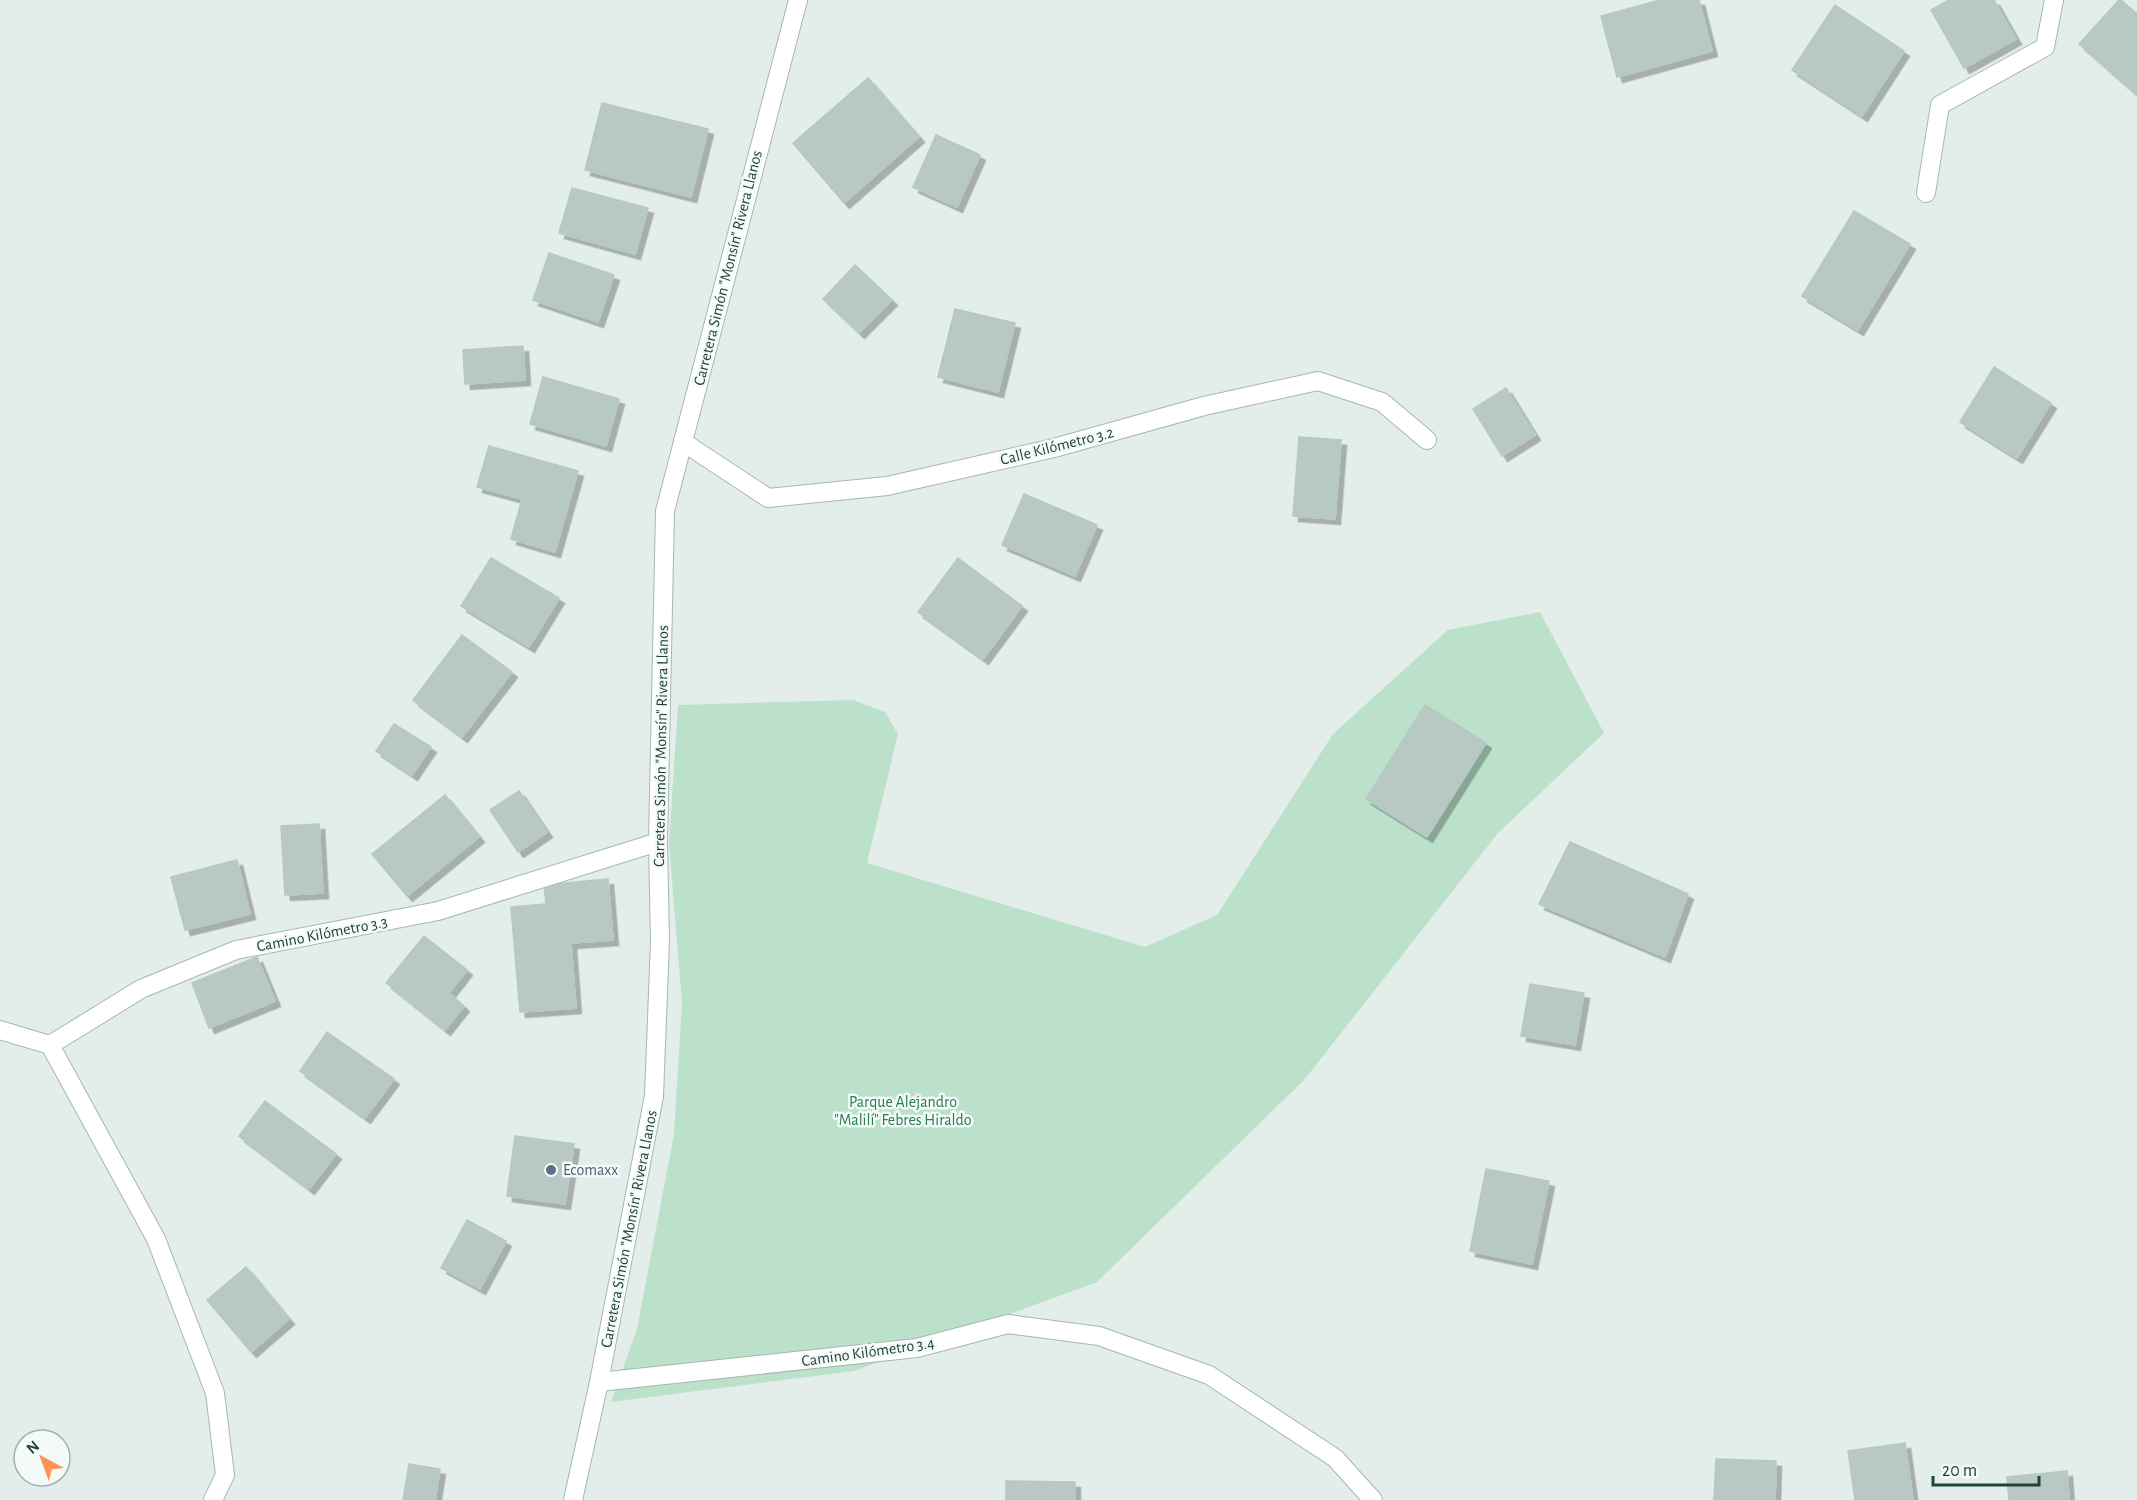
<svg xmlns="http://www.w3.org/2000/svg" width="2137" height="1500" viewBox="0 0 2137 1500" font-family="'Alegreya Sans',sans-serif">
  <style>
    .green { fill: #bbe1ca }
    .building { fill: #b8c9c4; stroke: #b5c8c3; stroke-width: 1.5; filter: url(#shadow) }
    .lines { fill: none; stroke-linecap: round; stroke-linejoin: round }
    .minor-casing { stroke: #a5b7b3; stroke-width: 20 }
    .minor { stroke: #fff; stroke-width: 18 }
    .service-dot { fill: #5c6f8a; stroke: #f4faf8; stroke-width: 2 }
    .labels { text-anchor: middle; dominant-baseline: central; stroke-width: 5; stroke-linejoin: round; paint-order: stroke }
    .street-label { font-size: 16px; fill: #21413d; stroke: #f4faf8 }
    .park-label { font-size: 16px; fill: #287c53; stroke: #f4faf8 }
    .service-label { font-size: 16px; fill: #4e5e75; stroke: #f4faf8; text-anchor: start }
  </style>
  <defs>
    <filter id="shadow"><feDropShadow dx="5.5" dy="5.5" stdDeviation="0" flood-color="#0004"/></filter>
  </defs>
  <rect width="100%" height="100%" fill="#e3eeeb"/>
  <polygon class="green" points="1540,612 1604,733 1498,833 1305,1079 1097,1282 854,1371 611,1402 637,1329 674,1134 682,1003 669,844 678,705 853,700 885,712 898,734 867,863 1145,947 1217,915 1333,734 1448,630"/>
  <g class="building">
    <polygon points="1660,0 1699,0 1712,51 1617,77 1601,16"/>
    <polygon points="1949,0 1994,0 2016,39 1964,68 1931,10"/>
    <polygon points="2119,0 2121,0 2137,14 2137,95 2079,44"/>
    <polygon points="1835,5 1904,51 1862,116 1792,70"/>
    <polygon points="868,78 919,137 844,203 793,143"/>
    <polygon points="602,103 708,129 691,197 585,170"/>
    <polygon points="936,135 980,155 957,207 913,187"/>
    <polygon points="572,188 648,208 635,254 559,233"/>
    <polygon points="1854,211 1910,244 1858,330 1802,296"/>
    <polygon points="549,253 614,275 598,322 533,300"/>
    <polygon points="855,265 892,300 859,333 823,299"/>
    <polygon points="955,309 1015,323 998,392 938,377"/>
    <polygon points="523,346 525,380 465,384 463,350"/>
    <polygon points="1994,367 2051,403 2017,458 1960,422"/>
    <polygon points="543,377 619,399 606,446 530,424"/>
    <polygon points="1506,388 1535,435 1502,456 1473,409"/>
    <polygon points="1299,437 1341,440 1335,519 1293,516"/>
    <polygon points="489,446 578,471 555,552 511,539 522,499 477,487"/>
    <polygon points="1024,494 1097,525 1075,576 1002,545"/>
    <polygon points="491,558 559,598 529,647 461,606"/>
    <polygon points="958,558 1022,606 983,659 918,612"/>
    <polygon points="462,635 512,672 462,737 413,700"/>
    <polygon points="1425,705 1486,743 1427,837 1366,799"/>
    <polygon points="394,724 431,747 412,775 376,751"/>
    <polygon points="519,791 547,832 518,852 490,810"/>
    <polygon points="445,795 479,837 407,896 372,854"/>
    <polygon points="319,824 323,893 285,895 281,826"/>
    <polygon points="1570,842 1688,894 1665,957 1539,904"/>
    <polygon points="237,860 250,914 185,930 171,877"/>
    <polygon points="608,879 613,940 571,943 576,1008 520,1012 511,907 546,904 544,885"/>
    <polygon points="424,936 467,970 449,993 464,1006 445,1030 386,983"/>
    <polygon points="257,957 275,1001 209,1028 192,983"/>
    <polygon points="1530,984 1584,993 1575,1045 1521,1036"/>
    <polygon points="327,1032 394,1079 365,1118 300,1071"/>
    <polygon points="265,1101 336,1154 309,1189 239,1136"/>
    <polygon points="515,1136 574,1144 565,1204 507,1196"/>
    <polygon points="1486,1169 1549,1181 1532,1264 1470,1251"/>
    <polygon points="467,1220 506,1241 480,1289 441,1268"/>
    <polygon points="246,1267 289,1319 251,1352 207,1300"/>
    <polygon points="1905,1443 1913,1500 1855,1500 1848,1451"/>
    <polygon points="1716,1459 1776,1461 1775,1500 1714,1500"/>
    <polygon points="409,1464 440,1469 435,1500 403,1500"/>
    <polygon points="2067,1471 2069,1500 2009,1500 2007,1477"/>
    <polygon points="1006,1481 1075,1482 1075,1500 1006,1500"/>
  </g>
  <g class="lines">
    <g class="minor-casing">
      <g id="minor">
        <polyline points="1926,193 1940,105 2045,47 2054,0"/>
        <polyline points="683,442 768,498 887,486 1054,448 1204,406 1318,381 1382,402 1427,440"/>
        <polyline points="0,1030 50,1045 141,989 236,950 438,911 658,842"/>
        <polyline points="50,1045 156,1239 215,1393 225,1475 213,1500"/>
        <polyline points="599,1382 917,1348 1008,1324 1099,1336 1209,1375 1335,1458 1373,1500"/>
        <polyline points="573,1500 599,1382 654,1096 660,941 658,842 665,511 798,0"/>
      </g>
    </g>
    <use href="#minor" class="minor"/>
  </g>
  <circle class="service-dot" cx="551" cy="1170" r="6"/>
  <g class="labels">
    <g class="street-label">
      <text transform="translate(728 268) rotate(-76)">Carretera Simón "Monsín" Rivera Llanos</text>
      <text transform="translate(1057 446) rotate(-14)">Calle Kilómetro 3.2</text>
      <text transform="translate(661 746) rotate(-89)">Carretera Simón "Monsín" Rivera Llanos</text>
      <text transform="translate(322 934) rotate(-11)">Camino Kilómetro 3.3</text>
      <text transform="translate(629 1229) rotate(-79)">Carretera Simón "Monsín" Rivera Llanos</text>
      <text transform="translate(868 1352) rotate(-8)">Camino Kilómetro 3.4</text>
    </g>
    <g class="park-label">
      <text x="903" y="1102">Parque Alejandro<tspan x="903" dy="18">"Malilí" Febres Hiraldo</tspan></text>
    </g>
    <g class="service-label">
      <text x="563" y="1170">Ecomaxx</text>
    </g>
  </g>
  <g transform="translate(42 1458) rotate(319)"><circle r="28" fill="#f4faf8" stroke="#a0b0ad" stroke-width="1.5"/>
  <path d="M0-4.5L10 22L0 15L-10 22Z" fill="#fc9354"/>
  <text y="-9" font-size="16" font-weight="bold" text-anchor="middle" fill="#21413d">N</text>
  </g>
  <path d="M1933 1476v9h106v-9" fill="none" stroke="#21413d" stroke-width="3"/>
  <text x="1942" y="1476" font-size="18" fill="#21413d" stroke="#f4faf8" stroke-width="4.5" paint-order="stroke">20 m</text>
</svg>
